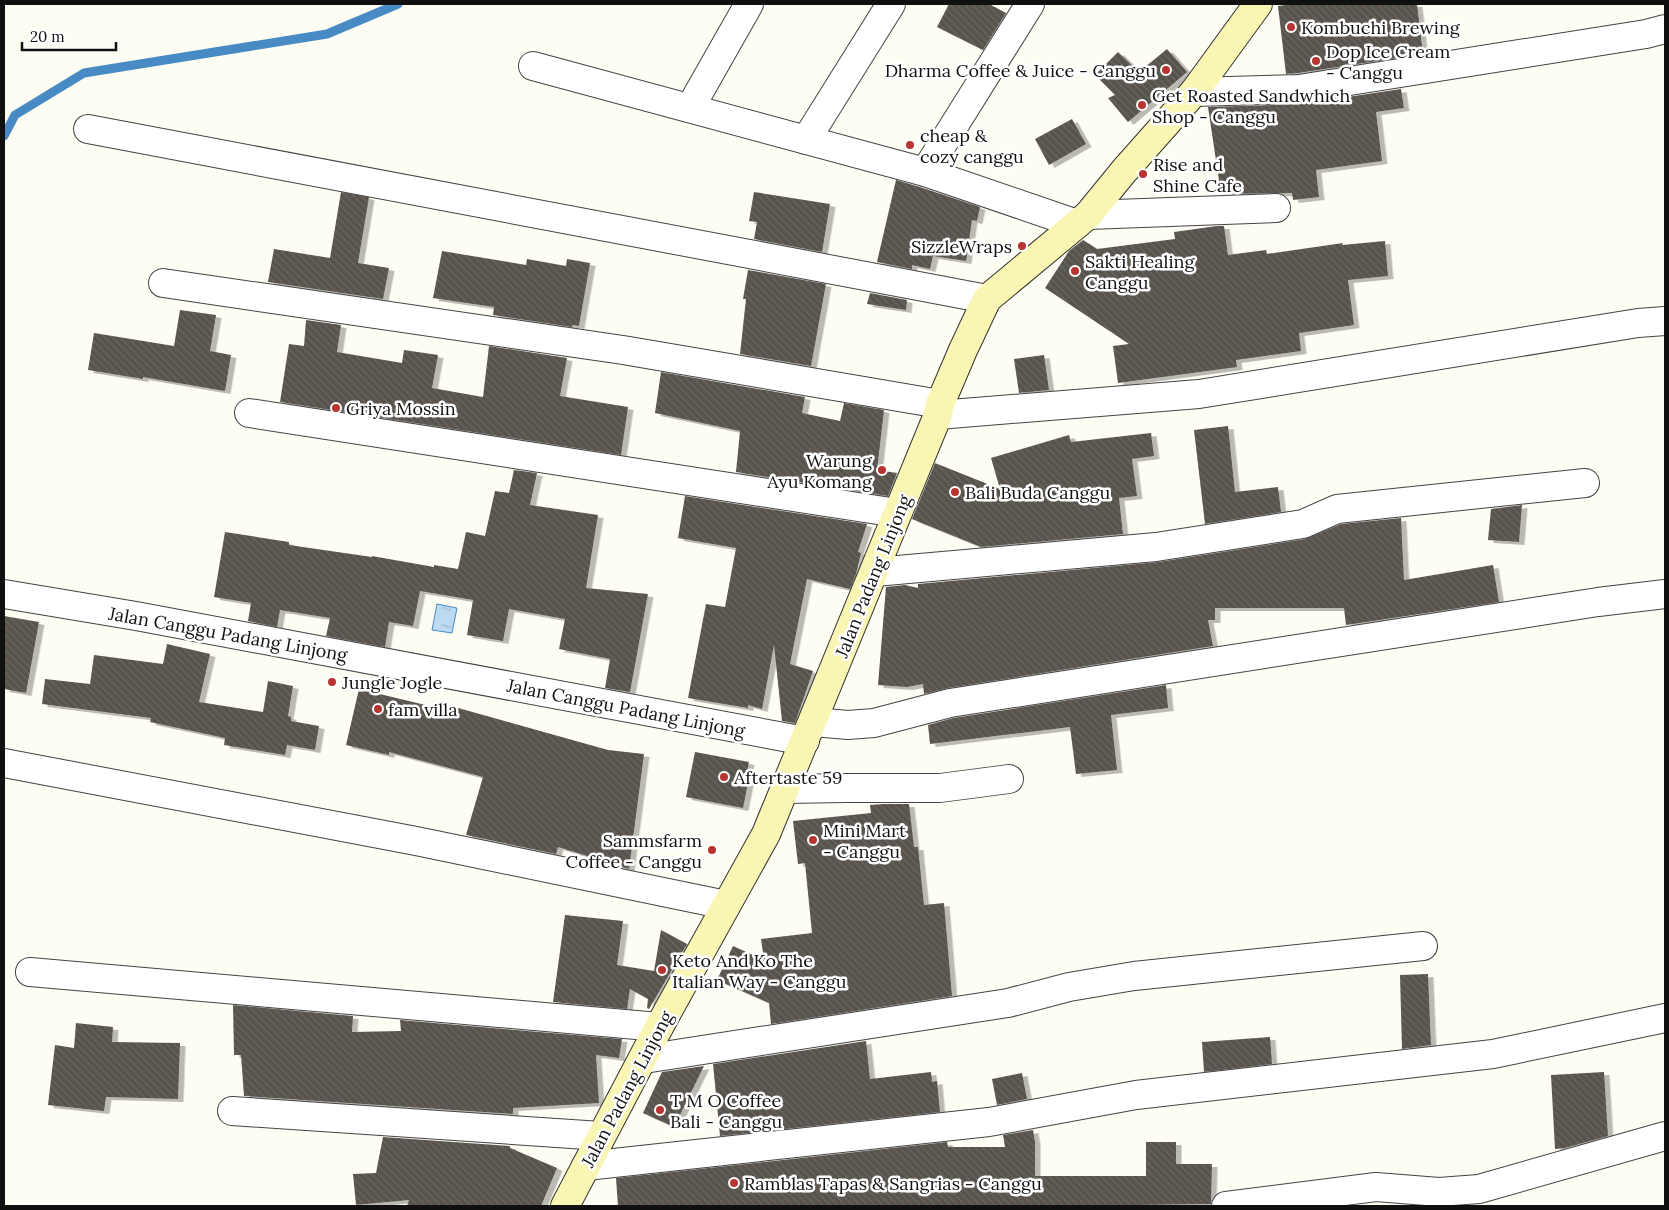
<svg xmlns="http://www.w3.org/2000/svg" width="1669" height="1210" viewBox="0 0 1669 1210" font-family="Lora,serif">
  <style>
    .water { fill: url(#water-ripples); stroke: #488bc4 }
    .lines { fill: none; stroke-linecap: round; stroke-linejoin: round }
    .stream { stroke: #488bc4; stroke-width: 9 }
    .building { fill: url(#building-back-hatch); filter: url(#shadow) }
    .street-casing { stroke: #434343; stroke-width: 30 }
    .secondary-casing { stroke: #323232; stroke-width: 30 }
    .street { stroke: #fff; stroke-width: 28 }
    .secondary { stroke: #f9f6b4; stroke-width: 28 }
    .poi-dot { fill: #b73431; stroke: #fff; stroke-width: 2 }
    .labels { text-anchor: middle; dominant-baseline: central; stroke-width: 5; stroke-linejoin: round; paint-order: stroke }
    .poi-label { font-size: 18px; fill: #101010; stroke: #fff; text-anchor: start }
    .street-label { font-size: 18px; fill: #101010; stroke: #fff }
  </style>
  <defs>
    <pattern id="water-ripples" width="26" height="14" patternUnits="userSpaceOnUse" patternTransform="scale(1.25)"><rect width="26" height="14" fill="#bcdaf2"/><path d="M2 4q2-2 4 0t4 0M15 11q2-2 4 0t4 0" fill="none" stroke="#a1bace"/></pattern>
    <pattern id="building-back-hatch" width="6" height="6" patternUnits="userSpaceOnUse" patternTransform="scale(1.25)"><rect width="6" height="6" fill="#58524d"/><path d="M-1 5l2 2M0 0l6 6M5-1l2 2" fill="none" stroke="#6b6662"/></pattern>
    <filter id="shadow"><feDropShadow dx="5.5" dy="3" stdDeviation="0" flood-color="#0004"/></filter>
  </defs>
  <rect width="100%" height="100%" fill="#fefdf4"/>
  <polygon class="water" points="437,604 457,608 452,633 432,630"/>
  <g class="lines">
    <polyline class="stream" points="4,136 15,115 84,73 327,34 398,4"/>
  </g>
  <g class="building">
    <polygon points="949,4 989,4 1006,13 983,50 937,27"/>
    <polygon points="1294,4 1417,4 1423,54 1298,73 1286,74 1278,6"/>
    <polygon points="1167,49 1187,72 1128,122 1108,98 1115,95 1095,75 1118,52 1139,72"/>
    <polygon points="1401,89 1404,108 1376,112 1382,161 1316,170 1319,197 1293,200 1292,193 1221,194 1208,107 1301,104"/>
    <polygon points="1072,119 1086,144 1049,165 1035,139"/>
    <polygon points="896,180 920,187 980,207 977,221 972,220 966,261 933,256 930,269 912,265 912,269 877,262"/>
    <polygon points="341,192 369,197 358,263 389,268 383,299 268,282 274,249 330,258"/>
    <polygon points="754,192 830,204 822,252 754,239 757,222 749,221"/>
    <polygon points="1217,226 1224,226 1228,255 1266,250 1267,254 1343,243 1342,245 1385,241 1388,276 1348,280 1354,325 1299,333 1301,351 1236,360 1237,367 1118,383 1113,346 1129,344 1045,288 1069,251 1083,240 1097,249 1175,239 1174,232"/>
    <polygon points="442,251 526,265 527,259 566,266 567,259 590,263 579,326 573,325 572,327 493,315 494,307 433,298"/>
    <polygon points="748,270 826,284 811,366 740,354 746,299 743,299"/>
    <polygon points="870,293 907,300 906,310 867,304"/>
    <polygon points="180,310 216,315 210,351 231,355 225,391 143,377 143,379 88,370 94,333 174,346"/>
    <polygon points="306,320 341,325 337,352 402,363 404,350 438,355 432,388 483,397 489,346 567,358 560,396 628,407 621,455 280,402 289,344 304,346"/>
    <polygon points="1044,355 1049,390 1019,393 1014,359"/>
    <polygon points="661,372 805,397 802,413 840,421 844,403 884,410 877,470 897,473 888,496 736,472 740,431 655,413"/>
    <polygon points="1228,426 1235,492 1278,487 1281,512 1205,524 1194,430"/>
    <polygon points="1151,433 1154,456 1132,459 1137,496 1119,498 1123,534 981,547 912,519 935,463 1000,489 991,458 1069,435 1071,442"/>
    <polygon points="514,470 537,473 530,505 598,515 586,588 648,594 630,692 605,688 610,659 559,649 565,619 509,609 503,641 467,635 473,600 420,591 413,626 389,622 385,647 326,636 330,618 280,610 277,627 248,621 251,603 214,597 225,532 289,542 289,545 372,557 372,556 434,567 434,565 458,569 466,532 485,536 495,491 509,493"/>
    <polygon points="685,496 867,524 858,552 861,553 856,574 850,589 807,579 790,664 813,671 795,723 782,721 774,645 762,709 748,705 748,708 688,698 706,604 725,607 736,548 678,538"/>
    <polygon points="1522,505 1519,542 1488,540 1491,509"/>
    <polygon points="1401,518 1404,580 1493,565 1499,602 1346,625 1344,608 1215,608 1215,620 1208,620 1213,646 948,688 924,694 923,684 907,687 878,685 886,587 905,585 918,588 918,584 1158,562 1305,539 1341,524"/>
    <polygon points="4,616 39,622 26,693 4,689"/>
    <polygon points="167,644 210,654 199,702 263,712 268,681 293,686 288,716 291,717 291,721 319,726 315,750 287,745 285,755 224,745 225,738 150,722 151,718 42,704 45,679 90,684 94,655 163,664"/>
    <polygon points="1166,685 1168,708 1111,715 1117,770 1076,774 1070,727 930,744 928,725 953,718"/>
    <polygon points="359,689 442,709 444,704 608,750 644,754 629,869 558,847 556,854 466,835 483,777 389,752 389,755 346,745"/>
    <polygon points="695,752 749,762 746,777 749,778 743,808 686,797"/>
    <polygon points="883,804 909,804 914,847 918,847 924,905 944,903 952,996 771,1024 769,1003 717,980 733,946 764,960 761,939 812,933 805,863 798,864 793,821 871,813 870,805"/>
    <polygon points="565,915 623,921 617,965 654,971 661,930 687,944 649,1009 647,1008 648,999 630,989 627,1009 553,1002"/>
    <polygon points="1428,974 1431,1045 1402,1049 1400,975"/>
    <polygon points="233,1005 353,1016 352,1032 401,1031 400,1020 622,1039 619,1058 596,1055 599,1103 513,1108 513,1114 244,1096 241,1055 234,1055"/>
    <polygon points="76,1023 113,1027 112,1042 180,1043 178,1099 106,1097 104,1111 48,1105 55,1045 74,1048"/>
    <polygon points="1270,1037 1272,1064 1204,1072 1202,1042"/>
    <polygon points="866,1041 870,1079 931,1072 932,1082 937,1081 940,1112 720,1136 713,1064"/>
    <polygon points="704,1066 674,1127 643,1113 662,1072"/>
    <polygon points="1604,1072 1608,1136 1565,1148 1555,1149 1551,1075"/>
    <polygon points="1022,1073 1027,1099 997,1105 992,1079"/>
    <polygon points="1033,1130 1035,1142 1035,1176 1146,1176 1146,1142 1176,1142 1176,1164 1212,1164 1211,1204 1136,1205 1136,1206 618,1206 616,1178 947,1142 948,1147 1005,1147 1003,1135"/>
    <polygon points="383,1137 510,1146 510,1148 557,1168 541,1206 407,1206 409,1200 356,1205 353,1174 376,1173"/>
  </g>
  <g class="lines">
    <g class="street-casing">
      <g id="street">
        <polyline points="533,66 925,172 1077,224"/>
        <polyline points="1194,92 1299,89 1646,34 1665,29"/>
        <polyline points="690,108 749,4"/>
        <path d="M88 129C388 183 687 243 987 299"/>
        <polyline points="806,140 891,4"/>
        <polyline points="925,172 1030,4"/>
        <polyline points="1088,215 1276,208"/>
        <polyline points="163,283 623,350 940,404"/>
        <polyline points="249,413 897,513"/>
        <polyline points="938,415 1199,394 1638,323 1665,321"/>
        <polyline points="875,572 1156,547 1303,524 1337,509 1585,483"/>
        <polyline points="4,594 136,616 805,741"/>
        <polyline points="813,722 848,725 874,723 950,703 1598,602 1665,594"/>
        <polyline points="4,763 416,841 726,905"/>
        <polyline points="785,789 846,788 940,788 1009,779"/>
        <polyline points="30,972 659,1027"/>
        <polyline points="644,1059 1008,1003 1069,987 1134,976 1423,946"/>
        <polyline points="232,1111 601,1136"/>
        <polyline points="586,1166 989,1122 1136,1095 1493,1054 1665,1018"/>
        <polyline points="1226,1206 1376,1187 1439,1192 1479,1189 1665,1136"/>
      </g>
    </g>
    <g class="secondary-casing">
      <polyline id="secondary" points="565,1206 659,1027 766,834 938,415 940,404 963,350 987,299 1088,215 1124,171 1194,92 1258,4"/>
    </g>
    <use href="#street" class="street"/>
    <use href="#secondary" class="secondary"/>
  </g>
  <g class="poi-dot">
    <circle cx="1291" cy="27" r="5"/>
    <circle cx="1316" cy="61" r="5"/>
    <circle cx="1166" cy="70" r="5"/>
    <circle cx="1142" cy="105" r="5"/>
    <circle cx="910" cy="145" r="5"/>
    <circle cx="1143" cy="174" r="5"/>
    <circle cx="1022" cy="246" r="5"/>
    <circle cx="1075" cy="271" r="5"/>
    <circle cx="336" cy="408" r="5"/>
    <circle cx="882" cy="470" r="5"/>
    <circle cx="955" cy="492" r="5"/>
    <circle cx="332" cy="682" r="5"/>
    <circle cx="378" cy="709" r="5"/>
    <circle cx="724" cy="777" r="5"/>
    <circle cx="813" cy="840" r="5"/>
    <circle cx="712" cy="850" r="5"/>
    <circle cx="662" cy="970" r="5"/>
    <circle cx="660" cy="1110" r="5"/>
    <circle cx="734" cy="1183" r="5"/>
  </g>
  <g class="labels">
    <g class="poi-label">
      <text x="1301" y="27">Kombuchi Brewing</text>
      <text x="1326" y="51">Dop Ice Cream<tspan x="1326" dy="21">- Canggu</tspan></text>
      <text x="1156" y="70" text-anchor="end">Dharma Coffee &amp; Juice - Canggu</text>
      <text x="1152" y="95">Get Roasted Sandwhich<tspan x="1152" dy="21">Shop - Canggu</tspan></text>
      <text x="920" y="135">cheap &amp;<tspan x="920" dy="21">cozy canggu</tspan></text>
      <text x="1153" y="164">Rise and<tspan x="1153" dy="21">Shine Cafe</tspan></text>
      <text x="1012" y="246" text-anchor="end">SizzleWraps</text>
      <text x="1085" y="261">Sakti Healing<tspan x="1085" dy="21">Canggu</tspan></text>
      <text x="346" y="408">Griya Mossin</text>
      <text x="872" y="460" text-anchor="end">Warung<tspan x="872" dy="21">Ayu Komang</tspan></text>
      <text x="965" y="492">Bali Buda Canggu</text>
      <text x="342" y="682">Jungle Jogle</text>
      <text x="388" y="709">fam villa</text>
      <text x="734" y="777">Aftertaste 59</text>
      <text x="823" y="830">Mini Mart<tspan x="823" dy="21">- Canggu</tspan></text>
      <text x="702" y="840" text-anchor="end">Sammsfarm<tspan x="702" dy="21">Coffee - Canggu</tspan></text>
      <text x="672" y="960">Keto And Ko The<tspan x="672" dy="21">Italian Way - Canggu</tspan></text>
      <text x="670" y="1100">T M O Coffee<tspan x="670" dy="21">Bali - Canggu</tspan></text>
      <text x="744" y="1183">Ramblas Tapas &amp; Sangrias - Canggu</text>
    </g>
    <g class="street-label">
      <text transform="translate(873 576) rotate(-68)">Jalan Padang Linjong</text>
      <text transform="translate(228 634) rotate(10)">Jalan Canggu Padang Linjong</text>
      <text transform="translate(626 708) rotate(11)">Jalan Canggu Padang Linjong</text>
      <text transform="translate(627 1089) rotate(-62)">Jalan Padang Linjong</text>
    </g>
  </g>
  <rect width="1669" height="1210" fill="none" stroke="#101010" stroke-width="10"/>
  <path d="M22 42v8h94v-8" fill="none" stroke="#101010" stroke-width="2.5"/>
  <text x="30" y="42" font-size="15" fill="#101010" stroke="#ffffff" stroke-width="4" paint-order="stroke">20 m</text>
</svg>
